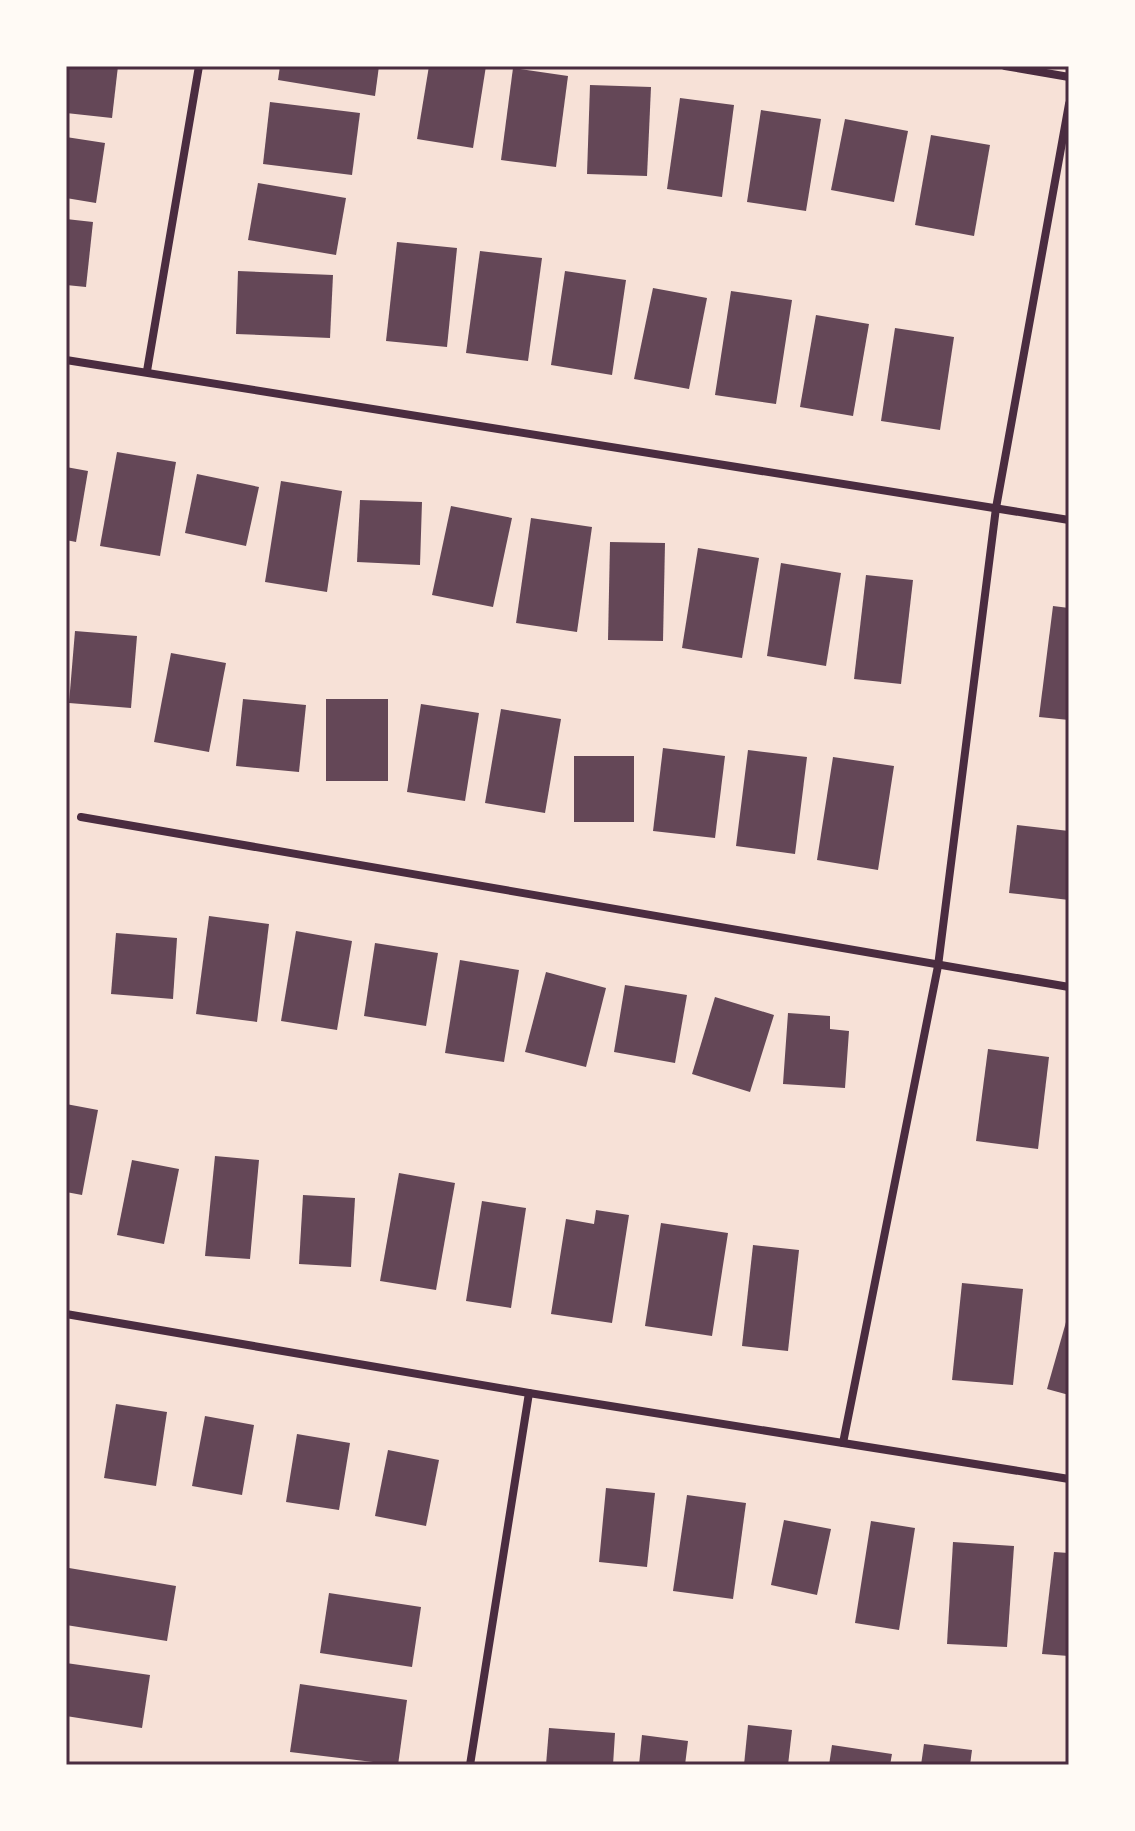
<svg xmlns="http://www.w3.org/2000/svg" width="1135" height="1831" viewBox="0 0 1135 1831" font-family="'DM Sans',sans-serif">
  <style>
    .building { fill: #644757 }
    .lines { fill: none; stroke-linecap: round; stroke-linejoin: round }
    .minor { stroke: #4a2c40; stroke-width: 8 }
    .neatline { fill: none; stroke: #4a2c40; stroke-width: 3 }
  </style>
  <rect width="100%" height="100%" fill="#f7e1d7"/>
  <g class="building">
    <polygon points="66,66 118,66 112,118 66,113"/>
    <polygon points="280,66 379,66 375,96 278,80"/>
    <polygon points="429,66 486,66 473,148 417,139"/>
    <polygon points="513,68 568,76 556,167 501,160"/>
    <polygon points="590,85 651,87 647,176 587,174"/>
    <polygon points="680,98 734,105 722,197 667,189"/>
    <polygon points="270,102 360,113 352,175 263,164"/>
    <polygon points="761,110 821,119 806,211 747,202"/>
    <polygon points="845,119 908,131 894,202 831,190"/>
    <polygon points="931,135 990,145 974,236 915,225"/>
    <polygon points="66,137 105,143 96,203 66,198"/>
    <polygon points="258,183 346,198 336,255 248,240"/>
    <polygon points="66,219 93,222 86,287 66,285"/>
    <polygon points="397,242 457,248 447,347 386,341"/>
    <polygon points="480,251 542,258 528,361 466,353"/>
    <polygon points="238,271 333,275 330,338 236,334"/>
    <polygon points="565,271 626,280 612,375 551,365"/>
    <polygon points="653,288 707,298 689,389 634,379"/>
    <polygon points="731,291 792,300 776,404 715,395"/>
    <polygon points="816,315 869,324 853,416 800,407"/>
    <polygon points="895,328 954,337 940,430 881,421"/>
    <polygon points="117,452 176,462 160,556 100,546"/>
    <polygon points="66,467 88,471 76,542 66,540"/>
    <polygon points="197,474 259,487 246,546 185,533"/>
    <polygon points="281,481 342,491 327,592 265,582"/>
    <polygon points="360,500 422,502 420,565 357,562"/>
    <polygon points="451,506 512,518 493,607 432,595"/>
    <polygon points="531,518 592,527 577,632 516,623"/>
    <polygon points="610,542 665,543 663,641 608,640"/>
    <polygon points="698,548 759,558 742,658 682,648"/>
    <polygon points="781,563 841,573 826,666 767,656"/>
    <polygon points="866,575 913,580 901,684 854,679"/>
    <polygon points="1053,606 1069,608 1069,720 1039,717"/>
    <polygon points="75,631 137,636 131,708 69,703"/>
    <polygon points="171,653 226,663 209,752 154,742"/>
    <polygon points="243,699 306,705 299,772 236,766"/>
    <rect x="326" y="699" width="62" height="82"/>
    <polygon points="421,704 479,713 465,801 407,792"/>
    <polygon points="501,709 561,719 545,813 485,803"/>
    <polygon points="663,748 725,756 715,838 653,831"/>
    <polygon points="748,750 807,757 795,854 736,846"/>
    <rect x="574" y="756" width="60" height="66"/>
    <polygon points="833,757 894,766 878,870 817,860"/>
    <polygon points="1017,825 1069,831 1069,900 1009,893"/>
    <polygon points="209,916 269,924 257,1022 196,1014"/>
    <polygon points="296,931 352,941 337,1030 281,1021"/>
    <polygon points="116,933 177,938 173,999 111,994"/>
    <polygon points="375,943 438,953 426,1026 364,1016"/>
    <polygon points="460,960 519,970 504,1062 445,1053"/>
    <polygon points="546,972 606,988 586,1067 525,1052"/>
    <polygon points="625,985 687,995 675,1063 614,1052"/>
    <polygon points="715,997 774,1015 750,1092 692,1074"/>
    <polygon points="788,1013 830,1016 830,1029 849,1031 845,1088 783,1084"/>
    <polygon points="988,1049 1049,1057 1038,1149 976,1141"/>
    <polygon points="66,1104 98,1110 82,1195 66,1192"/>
    <polygon points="215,1156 259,1160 250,1259 205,1256"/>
    <polygon points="132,1160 179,1169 164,1244 117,1235"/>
    <polygon points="399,1173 455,1183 436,1290 380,1281"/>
    <polygon points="303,1195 355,1198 351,1267 299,1264"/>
    <polygon points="482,1201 526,1208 511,1308 466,1301"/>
    <polygon points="596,1210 629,1215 612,1323 551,1314 566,1219 594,1224"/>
    <polygon points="661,1223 728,1233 712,1336 645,1326"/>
    <polygon points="753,1245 799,1250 788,1351 742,1346"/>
    <polygon points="962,1283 1023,1289 1013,1385 952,1380"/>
    <polygon points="1068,1315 1069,1315 1069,1395 1047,1389"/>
    <polygon points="116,1404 167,1412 156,1486 104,1478"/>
    <polygon points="205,1416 254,1425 242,1495 192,1486"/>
    <polygon points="297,1434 350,1443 339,1510 286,1502"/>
    <polygon points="388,1450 439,1460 426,1526 375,1516"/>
    <polygon points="606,1488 655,1493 647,1567 599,1562"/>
    <polygon points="687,1495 746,1503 733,1599 673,1591"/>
    <polygon points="784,1520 831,1529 817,1595 771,1585"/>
    <polygon points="871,1521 915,1528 899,1630 855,1623"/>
    <polygon points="953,1542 1014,1546 1007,1647 947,1644"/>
    <polygon points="1054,1552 1069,1553 1069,1656 1042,1654"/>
    <polygon points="69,1568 176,1586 167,1641 66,1625 66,1585"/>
    <polygon points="329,1593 421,1607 412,1667 320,1653"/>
    <polygon points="66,1663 150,1675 142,1728 66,1716"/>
    <polygon points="300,1684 407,1700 398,1765 290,1752"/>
    <polygon points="748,1725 792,1730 788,1765 744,1765"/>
    <polygon points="549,1728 615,1733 613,1765 546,1765"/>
    <polygon points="642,1735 688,1741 685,1765 639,1765"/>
    <polygon points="924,1744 972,1750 970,1765 921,1765"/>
    <polygon points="832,1745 892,1754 890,1765 829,1765"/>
  </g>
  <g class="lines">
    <g class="minor">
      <polyline points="1005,66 1069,77"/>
      <polyline points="66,360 1069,520"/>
      <polyline points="147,371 199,66"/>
      <polyline points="81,817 1069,987"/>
      <polyline points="66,1314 529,1393 1069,1479"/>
      <polyline points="843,1443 938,966 996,508 1069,104"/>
      <polyline points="470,1765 529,1393"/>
    </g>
  </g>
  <rect width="1135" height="1831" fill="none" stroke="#fffaf5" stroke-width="136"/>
  <rect x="68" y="68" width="999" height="1695" class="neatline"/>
</svg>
